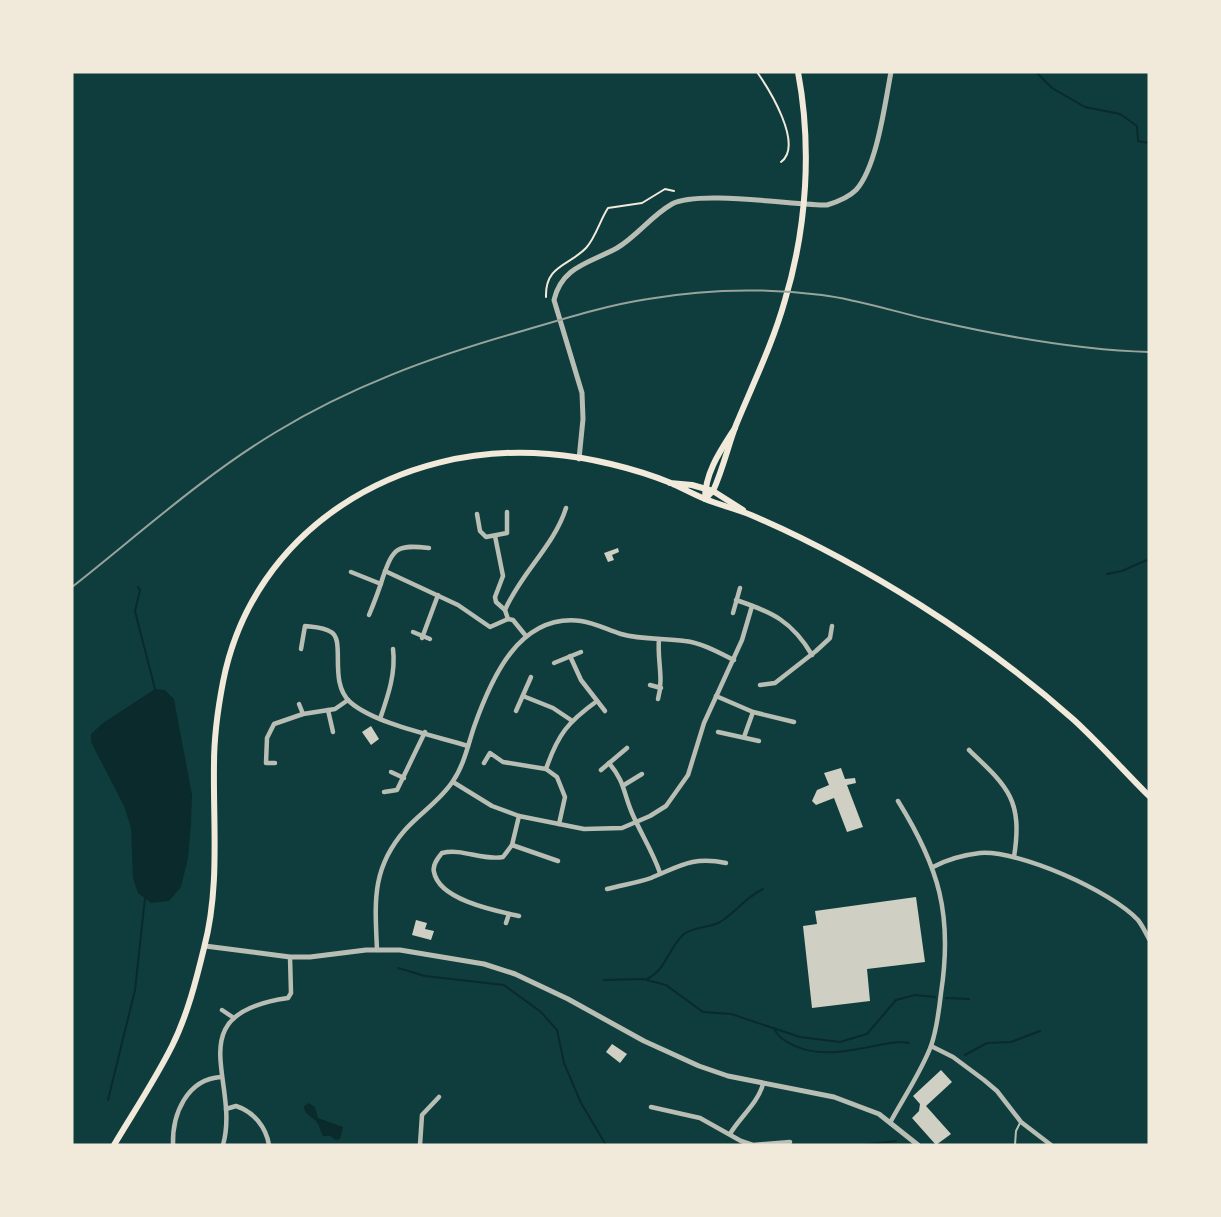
<svg xmlns="http://www.w3.org/2000/svg" width="1221" height="1217" viewBox="0 0 1221 1217" font-family="Lato,sans-serif">
  <style>
    .water { fill: #0a2a2b }
    .lines { fill: none; stroke-linecap: round; stroke-linejoin: round }
    .stream { stroke: #0a2a2b; stroke-width: 2 }
    .building { fill: #cfcfc3 }
    .path { stroke: #f1e9da; stroke-width: 2 }
    .service { stroke: #b8beb3; stroke-width: 2 }
    .minor { stroke: #b8beb3; stroke-width: 4.5 }
    .tertiary { stroke: #b8beb3; stroke-width: 5 }
    .secondary { stroke: #f1e9da; stroke-width: 6 }
    .primary { stroke: #f1e9da; stroke-width: 6 }
    .rail { stroke: #97a49c; stroke-width: 2 }
  </style>
  <rect width="100%" height="100%" fill="#0f3d3e"/>
  <g class="water">
    <polygon points="155,689 165,690 174,699 192,795 191,823 188,858 181,887 169,901 151,903 138,893 133,878 131,828 124,806 91,742 91,734 103,723"/>
    <path d="M309 1103 315 1107 318 1118 343 1127 340 1139 336 1140 330 1136H323C320 1131 320 1126 316 1121 310 1115 305 1116 304 1106Z"/>
  </g>
  <g class="lines">
    <g class="stream">
      <polyline points="1036,72 1052,88 1085,107 1120,114 1137,126 1138,141 1149,143"/>
      <polyline points="1107,574 1122,571 1149,559"/>
      <polyline points="138,587 140,590 135,611 155,689"/>
      <polyline points="398,968 425,976 504,985 541,1012 557,1030 564,1063 581,1103 606,1145"/>
      <path d="M647 979C667 969 668 948 684 934 693 927 709 928 720 922 736 912 746 897 763 889"/>
      <polyline points="604,980 643,979 666,985 703,1012 731,1014 800,1037 840,1042 867,1034 896,1000 915,995 935,997"/>
      <polyline points="946,998 969,999"/>
      <path d="M774 1028C779 1043 807 1052 822 1052 847 1054 875 1044 900 1042L909 1043"/>
      <polyline points="965,1055 987,1043 1011,1042 1040,1031"/>
      <polyline points="108,1100 135,990 145,898"/>
      <polyline points="860,1145 896,1141"/>
    </g>
  </g>
  <g class="building">
    <polygon points="618,548 619,552 612,555 614,560 608,562 604,553"/>
    <polygon points="371,726 379,739 371,745 362,732"/>
    <polygon points="841,768 845,779 855,778 856,783 847,785 863,827 847,832 834,798 816,805 812,801 817,790 829,785 824,773"/>
    <polygon points="916,897 925,962 867,969 870,1001 812,1008 803,926 817,924 815,911"/>
    <polygon points="416,920 427,923 425,929 434,931 431,940 412,935"/>
    <polygon points="612,1044 627,1054 620,1063 606,1052"/>
    <polygon points="941,1070 952,1082 926,1106 951,1134 936,1145 912,1118 919,1111 920,1104 913,1096"/>
  </g>
  <g class="lines">
    <g class="path">
      <path d="M757 72C769 89 804 145 781 162"/>
      <path d="M546 297C545 265 569 266 586 248 596 237 600 220 608 208L642 203 665 189 674 191"/>
    </g>
    <polyline class="service" points="1015,1145 1016,1131 1020,1123"/>
    <g class="minor">
      <polyline points="477,514 480,531 486,537 507,533 507,512"/>
      <polyline points="495,536 503,576 495,597 496,602 505,610"/>
      <polyline points="385,571 458,605 490,627 508,619"/>
      <polyline points="351,572 381,584"/>
      <path d="M736 600C772 612 792 621 812 655"/>
      <polyline points="733,613 740,588"/>
      <path d="M369 615C374 603 379 590 383 577 393 548 397 544 429 548"/>
      <polyline points="413,632 430,639"/>
      <path d="M526 636 513 620 508 619 505 610C521 573 554 546 566 508"/>
      <polyline points="422,638 438,595"/>
      <path d="M301 649 305 626C313 627 324 627 331 632 346 640 328 682 350 702 375 724 436 736 468 746"/>
      <polyline points="570,656 581,680 605,711"/>
      <polyline points="554,663 581,652"/>
      <polyline points="650,685 661,688"/>
      <polyline points="760,685 775,683 816,651 830,638 832,626"/>
      <polyline points="523,696 553,708 571,720"/>
      <polyline points="716,696 753,712 794,722"/>
      <path d="M658 699C664 678 657 660 659 639"/>
      <polyline points="299,704 303,714"/>
      <polyline points="328,710 333,732"/>
      <polyline points="516,711 531,677"/>
      <path d="M380 719C388 696 396 673 393 649"/>
      <polyline points="718,732 759,741"/>
      <polyline points="744,737 753,712"/>
      <path d="M969 750C1008 787 1023 800 1014 857"/>
      <polyline points="275,763 266,763 267,738 274,724 303,714 335,709 348,700"/>
      <polyline points="484,763 490,753 503,762 546,769 557,777 565,797 559,824"/>
      <path d="M609 763C625 782 623 792 632 813 641 834 653 852 660 873"/>
      <path d="M546 769C558 734 568 722 597 701"/>
      <polyline points="601,770 627,748"/>
      <polyline points="391,772 404,778"/>
      <polyline points="453,782 492,806 519,816 584,829 622,828 650,816 666,806 688,775 704,723 742,640 752,606"/>
      <polyline points="624,785 642,774"/>
      <polyline points="384,792 397,790 425,732"/>
      <polyline points="512,845 558,861"/>
      <path d="M933 867C948 859 963 855 980 853 1019 850 1111 891 1138 920 1142 925 1146 933 1149 939"/>
      <path d="M607 889C621 885 637 883 651 878 680 866 693 856 726 863"/>
      <path d="M519 916C496 911 439 900 434 872 432 865 438 858 442 853 463 848 482 861 503 857L512 845 519 816"/>
      <polyline points="506,923 509,914"/>
      <path d="M377 950C375 902 371 869 405 830 420 813 440 801 453 781 464 765 468 745 474 727 491 679 519 613 581 621 595 623 608 630 621 634 642 640 664 638 685 641 702 643 718 652 734 660"/>
      <polyline points="222,1010 234,1018"/>
      <polyline points="931,1046 953,1057 984,1080 997,1091 1021,1122 1051,1145"/>
      <polyline points="651,1107 700,1118 741,1141 753,1145 790,1142"/>
      <path d="M226 1109 236 1106C254 1112 266 1127 269 1145"/>
      <path d="M891 1121C904 1097 921 1072 931 1046 937 1029 939 1011 941 993 953 915 939 867 898 801"/>
      <path d="M730 1134C740 1117 758 1103 763 1084"/>
      <path d="M173 1145C172 1114 187 1079 221 1077"/>
      <path d="M223 1145C241 1081 176 1014 288 998L291 993 290 957"/>
      <polyline points="420,1145 422,1115 439,1097"/>
    </g>
    <g class="tertiary">
      <path d="M579 459 583 419 582 393 554 300C562 266 590 263 617 248 637 236 651 216 672 204 698 190 793 205 827 205 837 202 848 198 856 190 877 167 885 103 891 72"/>
      <polyline points="205,946 290,957 310,957 366,950 400,950 484,964 515,974 568,999 644,1041 699,1066 728,1076 834,1097 879,1114 918,1145"/>
    </g>
    <path class="secondary" d="M114 1145C133 1113 155 1080 172 1046 187 1016 196 981 204 948 220 888 213 825 214 764 214 737 218 708 223 682 253 529 399 441 549 454 588 457 634 468 671 483 682 488 693 494 705 499L713 491 692 485 670 483"/>
    <g class="primary">
      <path d="M735 428C721 450 705 472 705 499 720 505 736 509 751 515 863 563 983 639 1074 720 1100 744 1124 771 1149 796"/>
      <path d="M743 510 713 491C723 469 728 446 736 425 753 384 773 343 785 300 807 227 812 146 798 72"/>
    </g>
    <path class="rail" d="M72 587C138 535 203 476 276 432 350 387 429 358 512 334 557 321 602 306 648 299 705 289 765 288 822 295 861 300 898 313 936 321 1006 337 1077 350 1149 352"/>
  </g>
  <rect width="1221" height="1217" fill="none" stroke="#f1e9da" stroke-width="147"/>
</svg>
